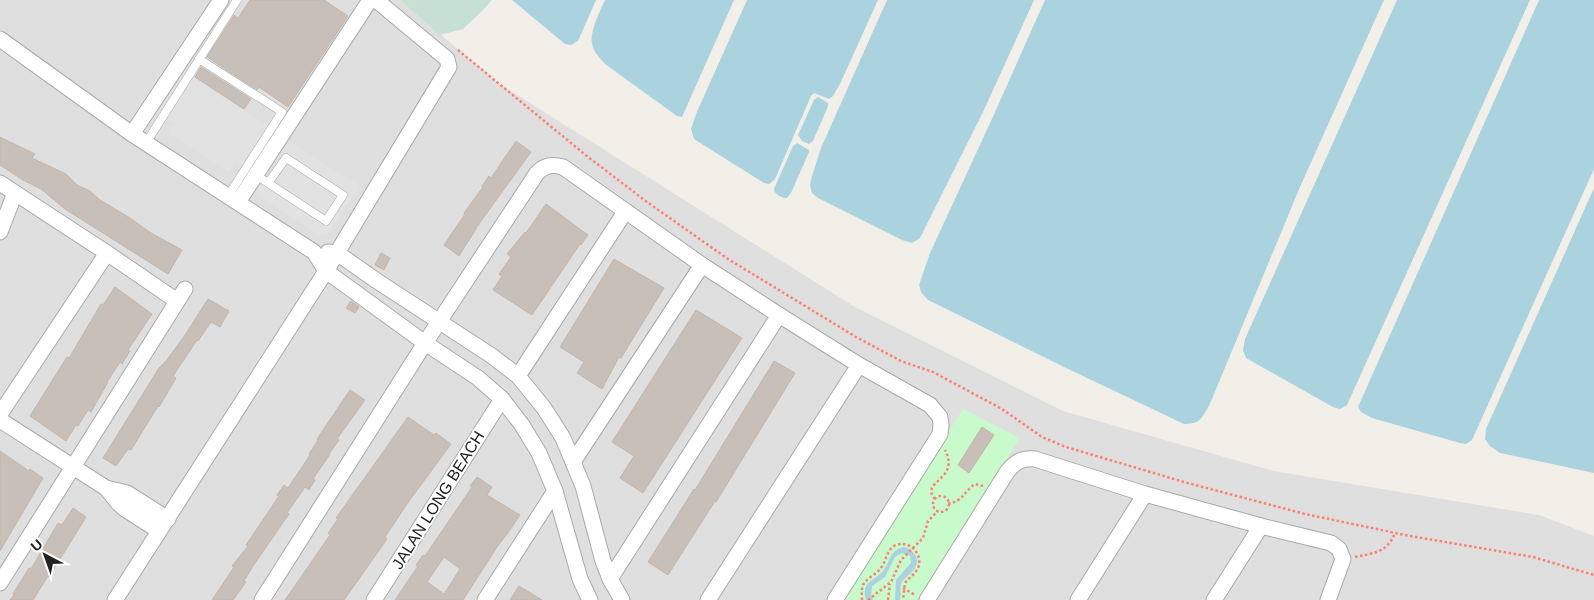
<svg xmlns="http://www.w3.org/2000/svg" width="1594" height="600" viewBox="0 0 1594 600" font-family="Helvetica,sans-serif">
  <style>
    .residential { fill: #e0dfdf }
    .wetland { fill: #c6e0d4 }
    .park { fill: #c8facc }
    .parking { fill: #e2e2e2 }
    .water { fill: #aad3df }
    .building { fill: #c7bfb8; stroke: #c4b6ab; fill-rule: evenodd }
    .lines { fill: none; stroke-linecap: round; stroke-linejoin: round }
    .lane-casing { stroke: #a9a9a9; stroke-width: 9 }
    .street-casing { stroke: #a9a9a9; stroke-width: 17 }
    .path { stroke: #fa8072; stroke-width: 2.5; stroke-dasharray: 2.5 2.5; stroke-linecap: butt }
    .lane { stroke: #fff; stroke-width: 8 }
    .street { stroke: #fff; stroke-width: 15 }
    .labels { text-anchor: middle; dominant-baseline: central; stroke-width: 4; stroke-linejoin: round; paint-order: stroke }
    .street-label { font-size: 16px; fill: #222; stroke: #fff }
  </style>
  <rect width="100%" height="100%" fill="#f2efe9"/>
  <polygon class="residential" points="0,0 400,0 498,83 855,307 1063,411 1274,471 1539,515 1594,536 1594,600 0,600"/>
  <polygon class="wetland" points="400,0 492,0 482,11 463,29 440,35"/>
  <polygon class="park" points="963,409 1020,438 917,600 842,600"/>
  <g class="parking">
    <polygon points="184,72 276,131 250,172 235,163 229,172 168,133 174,123 158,113"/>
    <polygon points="289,141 360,186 330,232 319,235 255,194"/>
  </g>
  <g class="water">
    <polygon points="512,0 596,0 578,41 571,45 565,44"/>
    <path d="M605 0H734L682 117 677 116 605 64C600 58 593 52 592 43 590 31 600 11 605 0Z"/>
    <polygon points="747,0 878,0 840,84 833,96 829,99 814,93 811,96 775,179 769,184 764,183 694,139 691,129 696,114"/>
    <polygon points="887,0 1034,0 983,112 920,238 912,243 902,240 818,198 812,193 810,185 812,176 821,148"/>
    <path d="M1045 0H1384L1300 187 1209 406C1201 419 1200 424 1184 424L1064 367 928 300 921 292 919 285 930 253 991 121Z"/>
    <polygon points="1397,0 1530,0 1347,405 1340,409 1333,407 1246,358 1243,350 1245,339"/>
    <polygon points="1539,0 1594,0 1594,169 1472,440 1466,444 1460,443 1372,418 1361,412 1358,407"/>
    <polygon points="818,97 828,103 828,106 813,141 809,144 802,141 798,135 814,100"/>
    <path d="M797 143 809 150V152L791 193 787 198C783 199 777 195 774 191V189L793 146Z"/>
    <polygon points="1594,188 1594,473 1500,453 1490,446 1485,439 1486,429"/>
    <path d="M904 547C913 549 921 559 915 568 911 575 904 577 901 584 900 589 901 595 900 600H895L896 580 911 563 910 556 902 553 895 557 885 577 872 586 871 595 873 600H866C861 580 874 582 883 571 891 561 889 550 904 547Z"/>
  </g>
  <g class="building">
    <polygon points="250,0 324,0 348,16 288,107 259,87 257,90 207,57 234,15 238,18"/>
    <polygon points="201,67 251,99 244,109 195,77"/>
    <polygon points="0,137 35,154 32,158 66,174 77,185 90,191 100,200 130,218 151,233 182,250 168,274 65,209 41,189 23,180 0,165"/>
    <polygon points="516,141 531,152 476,228 476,229 459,256 444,245 465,214 464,213 483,187 482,186 489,176 491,178"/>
    <polygon points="546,204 588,235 581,245 580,244 532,315 493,290 502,276 499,274 511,257 507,254 525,232 526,233"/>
    <polygon points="381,253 390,258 384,270 375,265"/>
    <polygon points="614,259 664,288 621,358 619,357 602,389 577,373 584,362 560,347"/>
    <polygon points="115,287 152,314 128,350 130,351 122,364 120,362 107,382 108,382 91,412 88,410 78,426 76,425 66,441 30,416 67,357 69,358 101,304 103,305"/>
    <polygon points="208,299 229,311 220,327 211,322 198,341 197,340 173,376 176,378 159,407 158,406 131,450 128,449 116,466 103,458 159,368 167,360 185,335"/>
    <polygon points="351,301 359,307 355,313 346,308"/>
    <polygon points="696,310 742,338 643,493 620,478 634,456 612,442"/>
    <polygon points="774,361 795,373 716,502 715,501 668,575 648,562 694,489 695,490"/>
    <polygon points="350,390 365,400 337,439 339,440 329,454 330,454 313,479 315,480 309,490 305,487 287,513 289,514 253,566 244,581 246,582 233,600 212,600 234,567 232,566 248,546 246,545 279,496 277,495 284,485 288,488 310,455 309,454 318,440 317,439"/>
    <polygon points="408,417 434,435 436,433 451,444 409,501 385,537 387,539 344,600 285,600 330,535 328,533 338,519 336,518"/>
    <polygon points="982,427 994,435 969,473 958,465"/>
    <polygon points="0,451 29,471 30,469 43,478 0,551"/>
    <path d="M477 477 492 487 487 495 520 515 510 530 497 547 463 600H395L418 566 416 565 423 555 425 556 472 487 470 486ZM444 557 460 569 444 594 427 582Z"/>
    <polygon points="73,508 86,517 49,577 48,576 33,600 10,600 14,595 13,594 29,568 31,569 58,523 62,525"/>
    <polygon points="519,586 542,600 510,600"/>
  </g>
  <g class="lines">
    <g class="lane-casing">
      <g id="lane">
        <polyline points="199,59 282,112 228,196"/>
        <polyline points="146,143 237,0"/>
        <polyline points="256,175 326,221 343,195 286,158 268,183"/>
      </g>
    </g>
    <g class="street-casing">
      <g id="street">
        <polyline points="0,39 132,134 314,252 326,271 425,343 478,378 502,399 522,425 539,453 555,491 580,579 590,600"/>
        <polyline points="132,134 221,0"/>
        <polyline points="0,183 107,253 177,301"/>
        <polyline points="238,202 370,0"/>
        <polyline points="0,232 15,193"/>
        <polyline points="328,252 337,253 377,281 492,356 518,376 544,408 563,438 583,486 603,561 610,579 622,600"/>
        <polyline points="518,376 625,212"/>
        <polyline points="0,414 107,253"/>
        <polyline points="0,420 106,488"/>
        <polyline points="573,462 702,265"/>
        <polyline points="159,531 125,509 119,504 106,488 127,493 168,519"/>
        <polyline points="610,579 779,315"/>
        <polyline points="0,583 185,289"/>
        <polyline points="115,600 326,271 449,67 447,59 376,0"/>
        <path d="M262 600 425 343 537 173C545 165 552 164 563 167L702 265 779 315 859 365 930 405 940 417 941 425 940 434 835 600"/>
        <polyline points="374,600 502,399"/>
        <polyline points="485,600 555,491"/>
        <polyline points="708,600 859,365"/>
        <path d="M927 600 1007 472C1015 462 1021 458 1035 459L1145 494 1261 526 1331 543 1339 549 1343 559 1328 600"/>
        <polyline points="1078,600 1145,494"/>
        <polyline points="1214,600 1261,526"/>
      </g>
    </g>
    <g class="path">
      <polyline points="458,50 588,157 647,202 728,259 856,337 901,361 933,372 1002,409 1042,437 1066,447 1184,482 1305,514 1410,536 1533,557 1594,575"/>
      <circle cx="941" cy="504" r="8"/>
      <path d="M935 499C919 481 961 480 945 450"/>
      <path d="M948 504C965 500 963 492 975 484L983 486"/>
      <path d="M1355 557C1373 553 1387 553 1395 533"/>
      <polyline points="903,588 915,595"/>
      <path d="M862 600C862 595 861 590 863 585 867 578 875 575 880 569 886 563 886 551 894 546 908 538 924 554 918 568 915 574 909 578 905 583L903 600"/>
      <polyline points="868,600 891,582 901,560 923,538 928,521 938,511"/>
      <polyline points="888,600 890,584"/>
    </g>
    <use href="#lane" class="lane"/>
    <use href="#street" class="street"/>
  </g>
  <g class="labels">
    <g class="street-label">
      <text transform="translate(438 500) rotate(-58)">JALAN LONG BEACH</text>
    </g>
  </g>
  <g transform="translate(45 555) rotate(319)" stroke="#ffffff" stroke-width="4" paint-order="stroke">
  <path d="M0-4L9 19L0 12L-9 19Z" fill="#222222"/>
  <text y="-8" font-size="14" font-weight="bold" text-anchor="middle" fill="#222222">U</text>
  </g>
</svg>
